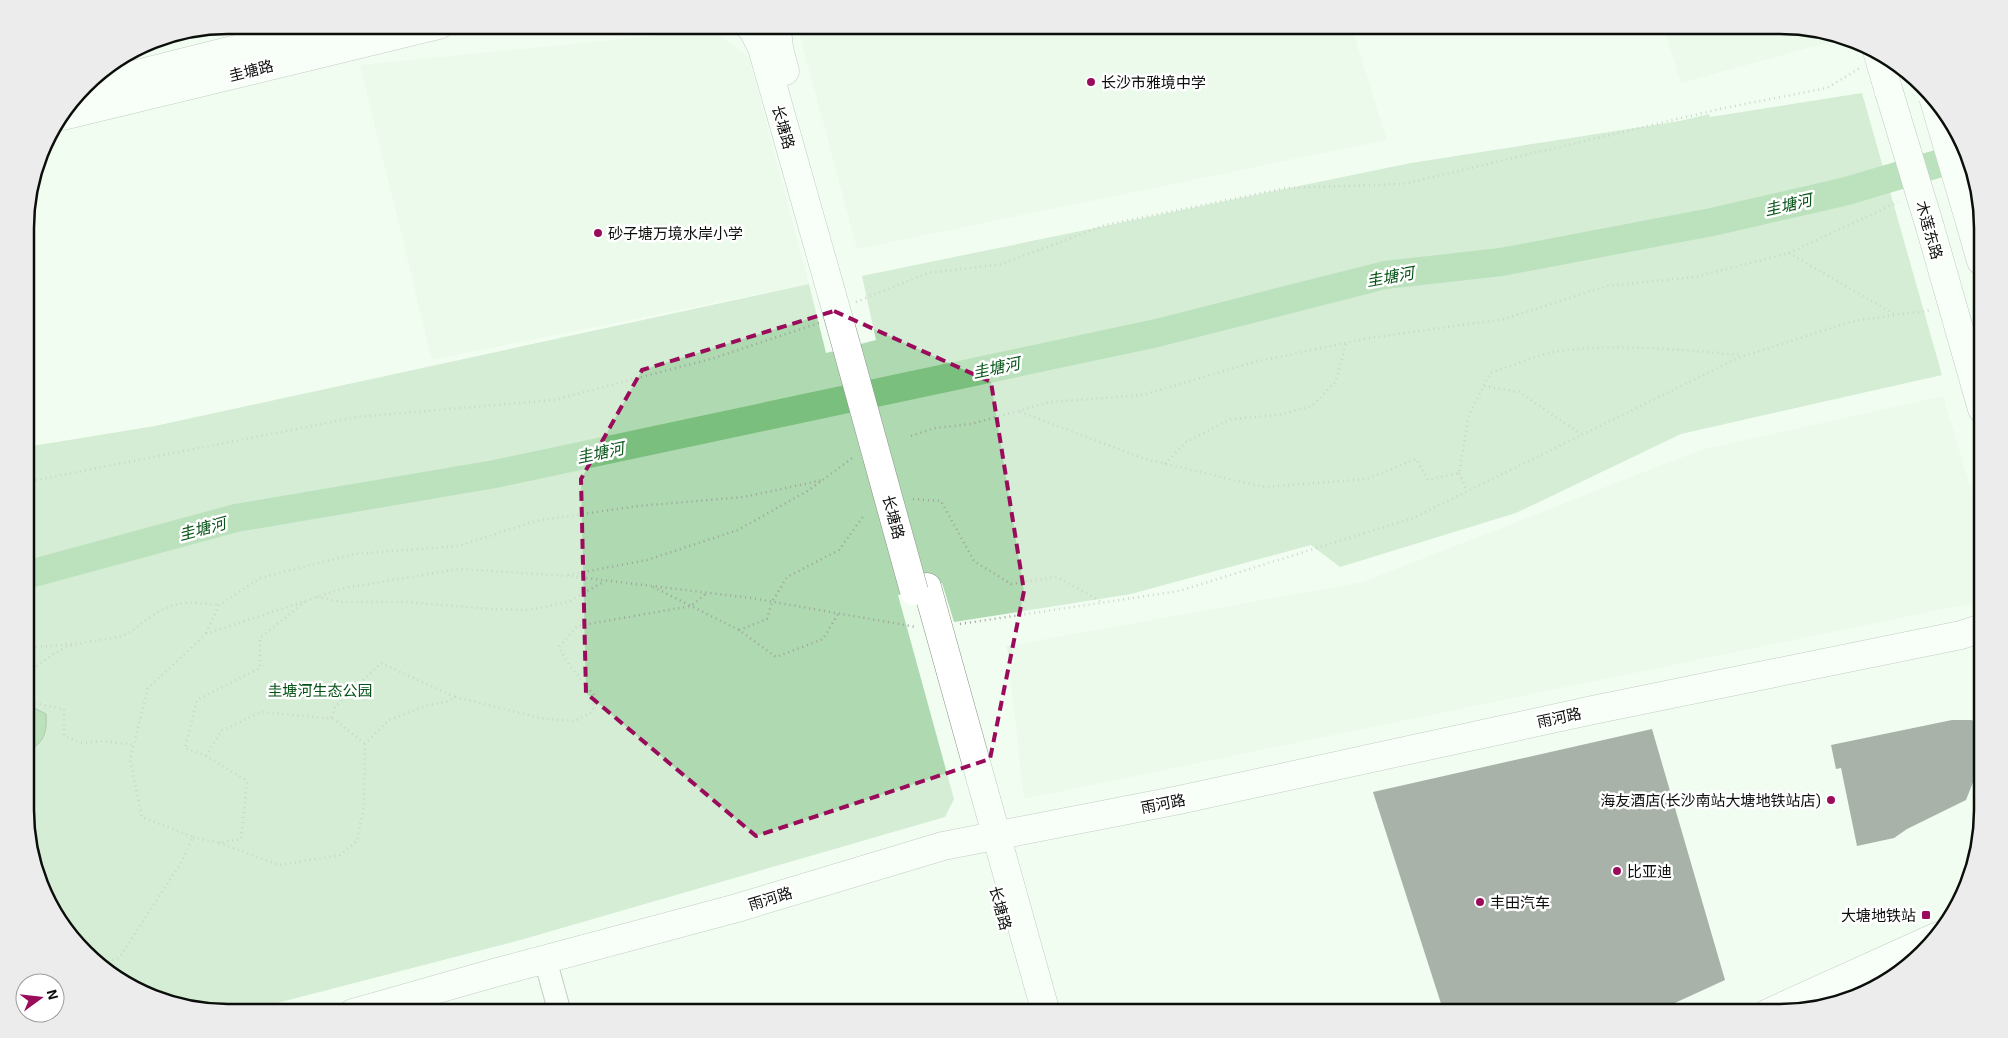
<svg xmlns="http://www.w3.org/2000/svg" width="2008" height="1038" viewBox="0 0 2008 1038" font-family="'Exo 2','Noto Sans SC',sans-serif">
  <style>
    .built { fill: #e4f5e4 }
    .green { fill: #afd9b0 }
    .water { fill: #7abf7d; stroke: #598a5b }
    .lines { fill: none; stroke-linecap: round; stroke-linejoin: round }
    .river { stroke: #7abf7d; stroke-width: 28 }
    .building { fill: #4e584e }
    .minor-casing { stroke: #899489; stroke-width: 24 }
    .major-casing { stroke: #899489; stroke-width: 29 }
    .highway-casing { stroke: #899489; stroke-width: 29 }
    .path { stroke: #9ca49c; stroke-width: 2.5; stroke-dasharray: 1 4; stroke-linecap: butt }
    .minor { stroke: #fff; stroke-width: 22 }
    .major { stroke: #fff; stroke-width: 28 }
    .highway { stroke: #fff; stroke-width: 28 }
    .major-bridge-casing { stroke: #899489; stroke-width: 29; stroke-linecap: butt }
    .major-bridge { stroke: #fff; stroke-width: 28 }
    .marked { fill: none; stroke: #9b0b5b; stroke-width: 4; stroke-dasharray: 10 6; stroke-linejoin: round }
    .poi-dot { fill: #9b0b5b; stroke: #fff; stroke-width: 2 }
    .labels { text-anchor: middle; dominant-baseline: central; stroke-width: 5; stroke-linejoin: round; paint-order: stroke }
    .street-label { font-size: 15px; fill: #0b0e0b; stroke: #fff }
    .poi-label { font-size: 15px; fill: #0b0e0b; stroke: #fff; text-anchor: start }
    .park-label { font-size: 15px; fill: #035214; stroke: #fff }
    .water-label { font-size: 16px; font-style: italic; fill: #055416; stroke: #fff }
    .rim { fill: none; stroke: #0b0e0b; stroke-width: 2.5 }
  </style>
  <rect width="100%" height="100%" fill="#f2fdf2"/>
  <g class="built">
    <polygon points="797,25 1351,25 1387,140 857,249"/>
    <polygon points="1663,25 1780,25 1837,40 1681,83"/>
    <polygon points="712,30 749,57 809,284 432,360 360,65"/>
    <polygon points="1943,396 1982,527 1982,601 1024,799 1007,646 1363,582 1700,450"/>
  </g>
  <polygon class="green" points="1862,93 1942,375 1681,434 1516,513 1340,567 1311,545 1131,594 954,622 942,583 898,595 954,799 945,817 524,939 239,1013 228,1013 138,992 67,933 40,888 27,837 26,447 155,426 809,284 826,353 876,340 862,276 1411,163 1680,121 1709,114 1710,117"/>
  <path class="water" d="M26 704 46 714C47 734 44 742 27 752Z"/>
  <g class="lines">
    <polyline class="river" points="26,575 236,518 495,474 1157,333 1385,275 1501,262 1712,222 1847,191 1964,156"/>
  </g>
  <g class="building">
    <polygon points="1952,720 1972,720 1982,734 1983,757 1966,800 1907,829 1894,838 1857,846 1841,768 1836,769 1831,745"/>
    <polygon points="1652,729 1725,980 1653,1013 1444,1013 1373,792"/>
  </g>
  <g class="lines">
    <g class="minor-casing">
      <polyline id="minor" points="545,959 560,1013"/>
    </g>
    <g class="major-casing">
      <g id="major">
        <polyline points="748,25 753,30 762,48 847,348"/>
        <path d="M778 25C776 41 781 56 785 71"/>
        <polyline points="1877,51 1889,92"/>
        <polyline points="85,87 333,25"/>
        <polyline points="63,116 439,25"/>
        <polyline points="1969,219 1981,261"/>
        <polyline points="1930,227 1982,409"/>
        <polyline points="927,587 1046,1013"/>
        <polyline points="353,1013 494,973 737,908 943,846 1179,800 1593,710 1961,635 1982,628"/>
        <polyline points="1768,1013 1938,936"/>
      </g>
    </g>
    <g class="highway-casing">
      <polyline id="highway" points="1833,1005 1897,975"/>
    </g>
    <g class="path">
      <polyline points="1789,253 1894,314"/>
      <polyline points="856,302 928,273 1002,264 1105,225 1286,188 1403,184 1724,108 1827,88 1860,68"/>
      <polyline points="1484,386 1519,392 1581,434"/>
      <path d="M1020 412 1145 459 1263 487 1367 479 1416 459 1428 480 1459 473 1469 415 1490 373C1512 366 1536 355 1559 351 1620 343 1681 350 1741 355"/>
      <polyline points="911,436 935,428 971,424 1050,402 1143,395 1254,362 1369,338 1504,319 1607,286 1695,277 1789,253 1898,202"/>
      <polyline points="1165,464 1186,442 1231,419 1278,415 1312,406 1336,381 1346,344"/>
      <polyline points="1459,473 1467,491"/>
      <polyline points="26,482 357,417 554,400 714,358 819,323"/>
      <polyline points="913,499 941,501 974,561 1011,584 1057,577 1102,602"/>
      <polyline points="568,575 647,560 738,530 809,490 855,456"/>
      <polyline points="653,587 739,630 776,657 823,639 838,614"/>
      <polyline points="317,597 341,602 406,602 492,609 528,610 568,602 605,581"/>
      <polyline points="960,624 1179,591 1413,518 1738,358 1853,321 1932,310"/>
      <polyline points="739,630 767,619 772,602 787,577 839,550 865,514"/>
      <polyline points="206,633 219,605 260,578 354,554 459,546 535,521 638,506 744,497 823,480"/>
      <polyline points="26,648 72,644"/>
      <path d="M26 677C39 663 59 647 78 644 93 640 109 640 124 635 133 632 141 623 149 618 176 599 189 602 219 605"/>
      <polyline points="455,697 545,719 575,721 593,711 595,696 569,665 559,647 577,626 691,606 707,593"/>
      <polyline points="26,699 33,703 64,709 64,736 81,743 104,741 134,745"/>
      <polyline points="206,756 221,731 261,712 334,719 365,744"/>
      <polyline points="193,837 219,843 241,839 247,781 206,756 185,748 197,700 260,668 260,638 306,601"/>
      <polyline points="219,843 279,865 340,855 357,841 364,806 365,744 389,720 428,705 449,701 455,697 381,663 335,707 331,719"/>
      <polyline points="103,963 119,958 182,861 193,837 142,817 130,760 148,688 206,634 344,588 458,569 569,576 751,598 916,627"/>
    </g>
    <use href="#minor" class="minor"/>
    <use href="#major" class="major"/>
    <use href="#highway" class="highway"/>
    <g class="major-bridge-casing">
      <g id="major-bridge">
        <polyline points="1889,92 1930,227"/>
        <polyline points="1933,97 1969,219"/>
        <polyline points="847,348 914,591"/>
      </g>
    </g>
    <use href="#major-bridge" class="major-bridge"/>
  </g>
  <path d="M0 0H2008V1038H0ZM834 311 991 382 1024 591 990 759 756 836 586 693 581 479 642 370Z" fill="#f2fdf2" fill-opacity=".55" fill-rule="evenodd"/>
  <path class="marked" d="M834 311 991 382 1024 591 990 759 756 836 586 693 581 479 642 370Z"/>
  <g class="poi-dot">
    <circle cx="1091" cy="82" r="5"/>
    <circle cx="598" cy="233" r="5"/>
    <circle cx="1831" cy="800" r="5"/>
    <circle cx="1617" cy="871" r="5"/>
    <circle cx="1480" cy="902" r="5"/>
    <rect x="1921" y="910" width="10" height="10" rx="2.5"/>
  </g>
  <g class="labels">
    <g class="street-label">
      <text transform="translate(251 70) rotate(-14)">圭塘路</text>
      <text transform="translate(784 127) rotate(74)">长塘路</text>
      <text transform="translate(1930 230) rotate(74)">木莲东路</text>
      <text transform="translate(894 517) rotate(75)">长塘路</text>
      <text transform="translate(1559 717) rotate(-12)">雨河路</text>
      <text transform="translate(1163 803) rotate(-11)">雨河路</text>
      <text transform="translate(770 898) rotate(-17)">雨河路</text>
      <text transform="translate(1001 908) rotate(75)">长塘路</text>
    </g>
    <g class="poi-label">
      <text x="1101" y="82">长沙市雅境中学</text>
      <text x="608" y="233">砂子塘万境水岸小学</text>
      <text x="1821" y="800" text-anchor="end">海友酒店(长沙南站大塘地铁站店)</text>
      <text x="1627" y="871">比亚迪</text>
      <text x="1490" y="902">丰田汽车</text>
      <text x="1916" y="915" text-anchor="end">大塘地铁站</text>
    </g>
    <g class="park-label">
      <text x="320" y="690">圭塘河生态公园</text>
    </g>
    <g class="water-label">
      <text transform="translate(1788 204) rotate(-13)">圭塘河</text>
      <text transform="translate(1390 276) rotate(-10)">圭塘河</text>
      <text transform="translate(996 367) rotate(-12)">圭塘河</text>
      <text transform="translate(600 452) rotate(-12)">圭塘河</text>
      <text transform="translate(202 528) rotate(-15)">圭塘河</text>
    </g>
  </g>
  <path d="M0 0H2008V1038H0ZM228 34H1780A194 194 0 0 1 1974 228V810A194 194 0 0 1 1780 1004H228A194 194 0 0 1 34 810V228A194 194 0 0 1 228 34Z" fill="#ebeceb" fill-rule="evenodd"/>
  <path class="rim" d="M228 34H1780A194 194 0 0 1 1974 228V810A194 194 0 0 1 1780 1004H228A194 194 0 0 1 34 810V228A194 194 0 0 1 228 34Z"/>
  <g transform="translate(40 998) rotate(75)"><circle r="24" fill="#ffffff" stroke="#9d9f9d"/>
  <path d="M0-4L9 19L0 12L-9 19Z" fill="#9b0b5b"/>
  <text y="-8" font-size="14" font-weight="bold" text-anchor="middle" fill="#0b0e0b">N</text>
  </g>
</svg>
